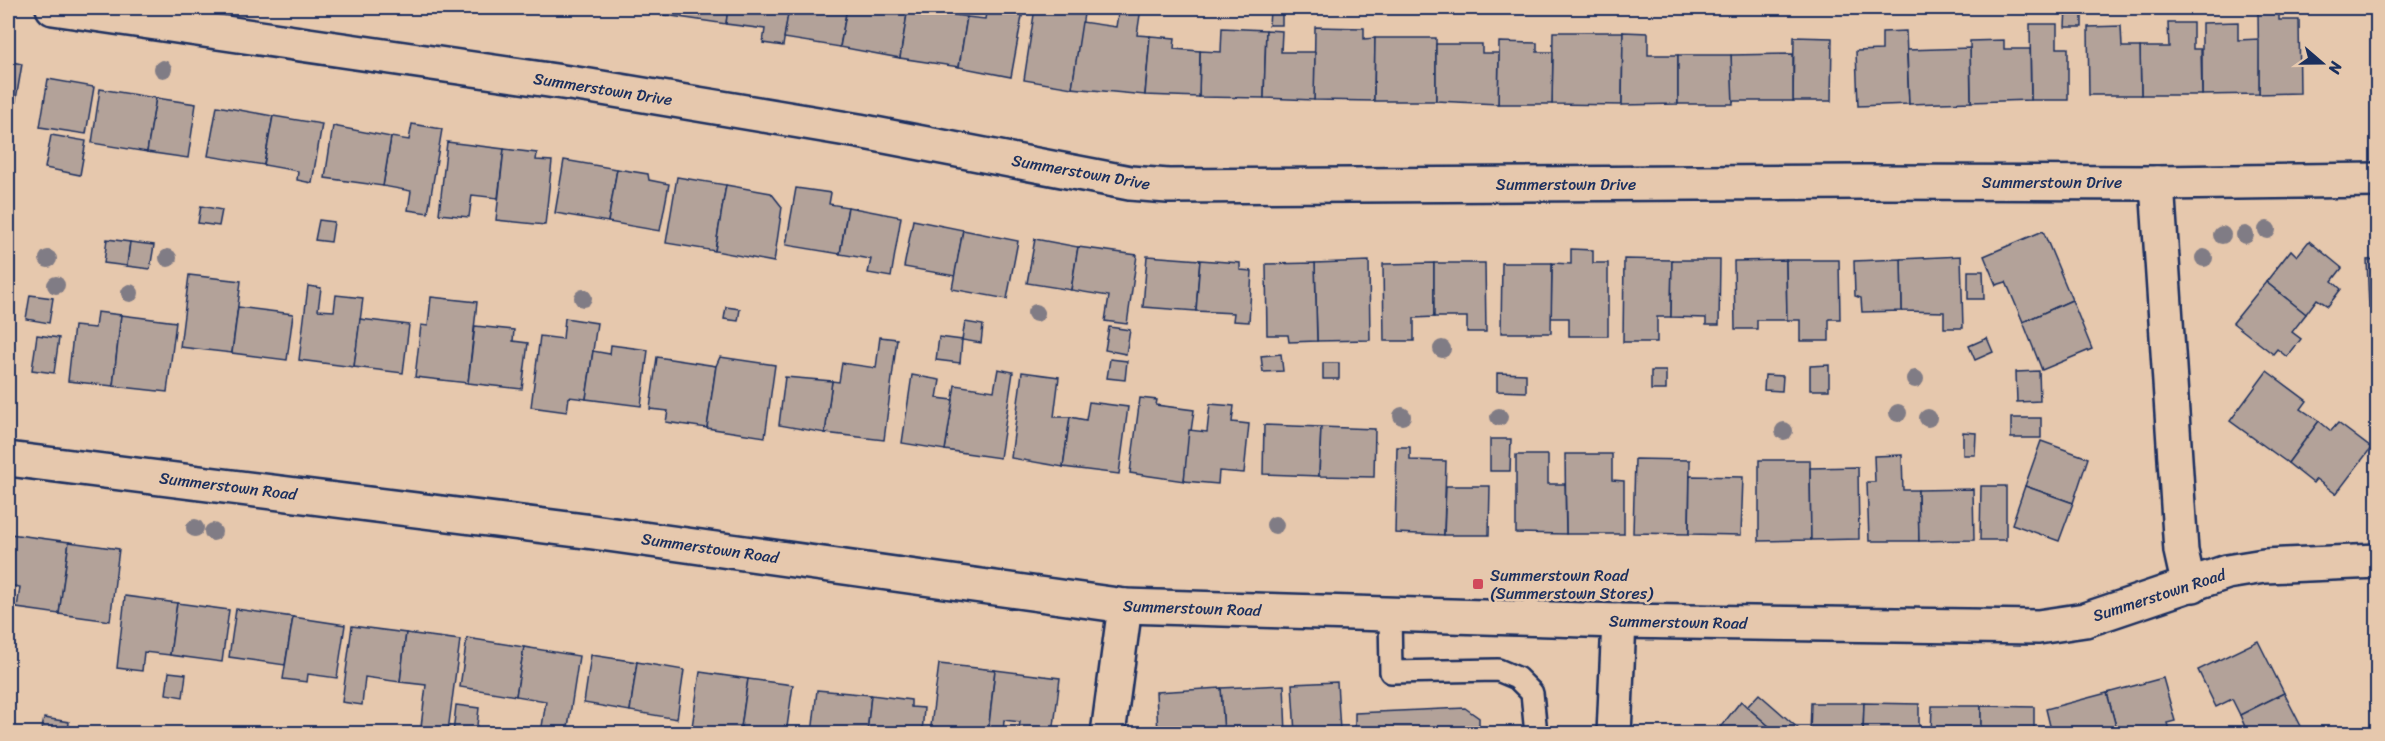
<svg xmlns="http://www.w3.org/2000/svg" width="2385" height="741" viewBox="0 0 2385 741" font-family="Sriracha,sans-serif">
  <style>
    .building { fill: #b3a299; stroke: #1b2f5e; stroke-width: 1.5 }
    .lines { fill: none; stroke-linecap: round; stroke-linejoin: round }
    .lane-casing { stroke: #1b2f5e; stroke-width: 26 }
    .street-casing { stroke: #1b2f5e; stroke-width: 38 }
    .lane { stroke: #e6c8ad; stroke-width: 21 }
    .street { stroke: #e6c8ad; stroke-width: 33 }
    .tree { fill: #807b85 }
    .poi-dot { fill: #d1495b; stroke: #e6c8ad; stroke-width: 2 }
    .labels { text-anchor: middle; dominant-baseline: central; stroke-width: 5; stroke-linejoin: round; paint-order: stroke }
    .street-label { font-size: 16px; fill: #1b2f5e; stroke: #e6c8ad }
    .poi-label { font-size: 16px; fill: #1b2f5e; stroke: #e6c8ad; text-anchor: start }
  </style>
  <rect width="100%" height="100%" fill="#e6c8ad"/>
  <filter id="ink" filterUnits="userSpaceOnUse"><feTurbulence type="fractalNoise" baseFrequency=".0167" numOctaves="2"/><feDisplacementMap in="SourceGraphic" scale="12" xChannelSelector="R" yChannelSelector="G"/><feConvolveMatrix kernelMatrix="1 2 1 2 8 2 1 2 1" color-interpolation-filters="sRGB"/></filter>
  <g filter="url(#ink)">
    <g class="building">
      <polygon points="617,8 666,8 665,15"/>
      <polygon points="666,8 728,8 726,24 665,15"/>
      <polygon points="728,8 789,8 783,46 763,43 765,29 726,24"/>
      <polygon points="789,8 847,8 840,47 784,38"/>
      <polygon points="847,8 908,8 900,58 840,47"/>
      <polygon points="908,8 945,8 944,13 967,17 959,67 900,58"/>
      <polygon points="987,8 1023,11 1011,77 959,67 967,17 985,19"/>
      <polygon points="1035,8 1084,14 1072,88 1024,80"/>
      <polygon points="1119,8 1141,8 1137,35 1150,36 1145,95 1072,88 1082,22 1116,27"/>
      <polygon points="2066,8 2082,8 2082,27 2065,27"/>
      <polygon points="1270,11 1282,11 1282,25 1269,25"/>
      <polygon points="2258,12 2279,12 2279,20 2299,20 2300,93 2259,94"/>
      <polygon points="2238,22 2238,40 2259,39 2259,94 2202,95 2202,23"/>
      <polygon points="2168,23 2193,23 2193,49 2201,49 2202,95 2141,95 2140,47 2169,47"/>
      <polygon points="2030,24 2057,24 2057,48 2068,48 2068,100 2031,100"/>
      <polygon points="2121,26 2122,47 2140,47 2141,95 2089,95 2088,27"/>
      <polygon points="1315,27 1364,28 1364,39 1375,38 1374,101 1314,100"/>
      <polygon points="1222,28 1266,30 1264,98 1199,97 1200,51 1221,52"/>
      <polygon points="1266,30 1282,31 1281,52 1315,52 1314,100 1264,98"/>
      <polygon points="1906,31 1909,104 1858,106 1856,51 1882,50 1882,32"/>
      <polygon points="1553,32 1623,32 1622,105 1552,104"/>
      <polygon points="1623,32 1648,33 1648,55 1678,55 1678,104 1622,105"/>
      <polygon points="1150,36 1175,38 1174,49 1200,51 1199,97 1145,95"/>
      <polygon points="1794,37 1832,38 1831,101 1793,101"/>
      <polygon points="1375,38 1436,38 1436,101 1374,101"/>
      <polygon points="2004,40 2004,49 2030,49 2031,100 1971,102 1970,41"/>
      <polygon points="1499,42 1537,43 1537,52 1553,52 1552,104 1498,104"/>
      <polygon points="1436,44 1482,44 1482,53 1499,53 1498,104 1436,101"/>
      <polygon points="1970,48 1971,102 1909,104 1907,50"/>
      <polygon points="1793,54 1793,101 1732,101 1731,55"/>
      <polygon points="1678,55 1731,55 1733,104 1678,104"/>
      <polygon points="8,61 22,64 12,123 8,122"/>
      <polygon points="48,79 94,87 86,134 40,127"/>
      <polygon points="100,89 156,98 147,152 92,143"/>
      <polygon points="156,98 196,104 188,158 147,152"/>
      <polygon points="217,106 273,116 264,165 208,156"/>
      <polygon points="273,116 322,124 312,183 297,180 298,171 264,165"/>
      <polygon points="412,124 442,129 428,213 408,210 411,191 383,186 391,137 409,140"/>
      <polygon points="333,126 391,137 383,186 325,178"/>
      <polygon points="51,135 86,141 80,175 45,168"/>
      <polygon points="447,142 504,149 498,198 472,195 469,217 439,214"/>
      <polygon points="504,149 537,153 536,160 552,161 545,225 496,220"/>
      <polygon points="564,160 617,169 608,222 555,213"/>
      <polygon points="617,169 648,174 649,180 669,184 660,231 608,222"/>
      <polygon points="677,177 726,185 715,251 666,243"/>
      <polygon points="726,185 771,193 782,207 774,262 715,251"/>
      <polygon points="796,188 831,193 829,204 848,207 840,254 786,245"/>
      <polygon points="201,206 222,210 219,226 198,223"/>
      <polygon points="848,207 901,217 891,277 868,273 871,259 840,254"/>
      <polygon points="319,220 334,222 331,242 315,240"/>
      <polygon points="913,220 963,230 955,276 904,267"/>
      <polygon points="963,230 1018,241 1007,299 952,289"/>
      <polygon points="2043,231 2072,300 2023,322 2006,282 1996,285 1984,256"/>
      <polygon points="107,239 130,242 127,266 104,263"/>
      <polygon points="1035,239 1078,247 1071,290 1027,283"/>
      <polygon points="2309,241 2342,268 2332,281 2341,289 2328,306 2317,299 2306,314 2266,282 2291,250 2297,256"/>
      <polygon points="130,242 154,245 150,269 127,266"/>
      <polygon points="1078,247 1137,255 1127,324 1105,321 1109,296 1071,290"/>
      <polygon points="1571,249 1593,250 1593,263 1608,263 1608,336 1569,336 1569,318 1551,318 1552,263 1571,264"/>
      <polygon points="1147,256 1200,260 1196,311 1143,307"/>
      <polygon points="1961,256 1963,328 1944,328 1944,312 1902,311 1901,259"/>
      <polygon points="1624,259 1672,260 1671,317 1657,317 1657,342 1623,342"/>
      <polygon points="1901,259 1902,311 1862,312 1861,298 1855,296 1854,261"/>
      <polygon points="2378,259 2378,308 2369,308 2367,260"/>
      <polygon points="1200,260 1240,263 1240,270 1252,271 1249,322 1233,321 1234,313 1196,311"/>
      <polygon points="1672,260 1720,260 1719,325 1706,325 1706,318 1671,317"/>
      <polygon points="1786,260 1787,320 1757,320 1757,329 1735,329 1734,261"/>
      <polygon points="1786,260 1839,260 1840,319 1829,319 1829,341 1800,341 1800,320 1787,320"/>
      <polygon points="1369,261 1370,340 1317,341 1315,263"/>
      <polygon points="1315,263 1317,341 1289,342 1288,335 1267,335 1266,264"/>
      <polygon points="1434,263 1434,317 1414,318 1414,341 1384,341 1383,264"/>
      <polygon points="1434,263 1485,263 1486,332 1467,332 1467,317 1434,317"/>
      <polygon points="1502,263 1552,263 1551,333 1501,333"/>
      <polygon points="1968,271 1983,271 1984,299 1968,299"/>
      <polygon points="189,275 241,281 232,353 180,347"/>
      <polygon points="2266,282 2306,314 2292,332 2301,339 2287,357 2277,349 2273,354 2233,323"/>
      <polygon points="308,286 321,288 318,310 334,311 336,295 363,298 354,367 299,360"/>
      <polygon points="30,295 53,298 49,323 26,319"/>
      <polygon points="431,297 477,302 468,383 415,377 421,325 428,326"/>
      <polygon points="2072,300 2092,349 2042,370 2023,322"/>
      <polygon points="238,307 293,314 287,360 232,353"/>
      <polygon points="726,307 740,309 738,321 724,319"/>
      <polygon points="97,312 121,315 113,386 68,381 74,326 95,328"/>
      <polygon points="121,315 176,322 167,392 113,386"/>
      <polygon points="565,318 597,323 586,399 569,397 567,412 531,407 540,336 563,339"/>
      <polygon points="360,319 409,325 403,373 354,367"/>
      <polygon points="965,322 983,325 981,343 962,340"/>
      <polygon points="475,326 514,330 513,341 528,343 522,389 468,383"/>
      <polygon points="1109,327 1130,330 1126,354 1105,350"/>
      <polygon points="37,335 59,338 54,373 32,370"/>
      <polygon points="880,337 897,339 884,440 825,433 832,381 839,382 842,363 876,368"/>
      <polygon points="939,337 962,340 960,363 936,360"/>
      <polygon points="1987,338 1993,352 1975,360 1969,346"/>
      <polygon points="611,345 648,350 641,406 586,399 593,351 610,354"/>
      <polygon points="1281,354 1283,371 1263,372 1261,356"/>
      <polygon points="657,357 716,366 707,428 666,422 668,411 650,409"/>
      <polygon points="720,357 775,365 765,437 707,428 716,366"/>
      <polygon points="1110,359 1127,361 1125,380 1107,378"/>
      <rect x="1323" y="363" width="16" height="16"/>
      <polygon points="1829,365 1829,390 1810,390 1810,366"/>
      <polygon points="998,369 1013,372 1000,458 945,450 955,385 994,391"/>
      <rect x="1651" y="371" width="15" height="19"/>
      <polygon points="2039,371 2040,401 2017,402 2016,372"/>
      <polygon points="2267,371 2307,401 2301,409 2319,421 2288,463 2230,421"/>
      <polygon points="1022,372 1059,377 1054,417 1070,417 1063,467 1011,458"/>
      <polygon points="1497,373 1526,374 1526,392 1497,391"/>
      <polygon points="912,375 940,380 937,398 953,400 945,450 902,443"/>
      <polygon points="1765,375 1783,376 1782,391 1764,390"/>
      <polygon points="785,377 832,381 825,433 779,425"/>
      <polygon points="1140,398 1157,400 1156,405 1194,410 1184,481 1130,473"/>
      <polygon points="1089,402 1128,407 1119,474 1063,467 1070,417 1086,420"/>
      <polygon points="1210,404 1234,406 1232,422 1249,424 1244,473 1219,471 1218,484 1184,481 1189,430 1207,432"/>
      <rect x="2011" y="418" width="30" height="20"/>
      <polygon points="2319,421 2331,431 2338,423 2371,448 2336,494 2316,479 2313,483 2288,463"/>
      <polygon points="1264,425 1321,427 1319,476 1263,474"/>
      <polygon points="1321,427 1375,429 1374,477 1319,476"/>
      <polygon points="1963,432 1976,433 1975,455 1963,455"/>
      <polygon points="1490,439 1511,439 1510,471 1490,471"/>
      <polygon points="2041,441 2088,458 2073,503 2025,486"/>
      <polygon points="1397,447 1410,447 1410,460 1446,461 1444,535 1395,533"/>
      <polygon points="1565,454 1612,454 1612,480 1624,481 1624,534 1566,534"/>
      <polygon points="1516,455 1548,455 1548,484 1565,484 1566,534 1516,533"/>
      <polygon points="1902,455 1903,490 1918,490 1919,541 1869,541 1867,482 1875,482 1874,456"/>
      <polygon points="1635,459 1690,460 1689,534 1633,533"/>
      <polygon points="1759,460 1810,460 1811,540 1759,541"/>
      <polygon points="1858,467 1859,539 1811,540 1810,468"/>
      <polygon points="1690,476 1743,477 1741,535 1689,534"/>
      <polygon points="1446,486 1490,486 1489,535 1444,535"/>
      <polygon points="1981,486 2006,486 2006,540 1980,540"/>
      <polygon points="2025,486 2073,503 2059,541 2012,524"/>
      <polygon points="1973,489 1974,540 1919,541 1918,490"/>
      <polygon points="10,534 69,542 59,614 17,608 20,587 8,585"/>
      <polygon points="69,542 119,549 110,621 59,614"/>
      <polygon points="125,596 177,603 170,655 144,652 142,671 117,668"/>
      <polygon points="177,603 229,610 222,662 170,655"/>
      <polygon points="236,609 293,617 285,665 229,657"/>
      <polygon points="293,617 345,625 337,678 308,674 307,682 283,679"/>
      <polygon points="352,626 406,633 400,682 365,677 362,705 342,702"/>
      <polygon points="406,633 460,640 448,731 421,727 426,685 400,682"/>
      <polygon points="467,638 524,647 516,696 460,687"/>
      <polygon points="2258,641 2284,693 2240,715 2232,699 2216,707 2198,670"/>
      <polygon points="524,647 579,656 567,734 541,733 546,701 516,696"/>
      <polygon points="591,655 637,662 630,711 584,703"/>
      <polygon points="637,662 684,670 677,719 630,711"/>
      <polygon points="939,664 995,670 988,734 959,730 959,734 930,734"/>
      <polygon points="995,670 1060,678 1053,734 1018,734 1020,722 1004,720 1003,734 988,734"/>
      <polygon points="169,672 186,674 183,697 166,694"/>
      <polygon points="700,672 748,679 740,734 691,734"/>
      <polygon points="2163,678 2175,721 2167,723 2170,734 2118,734 2107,693"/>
      <polygon points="748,679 793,685 786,734 741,728"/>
      <polygon points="1337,682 1340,731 1295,734 1292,684"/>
      <polygon points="1284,685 1286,734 1224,734 1221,688"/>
      <polygon points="1221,688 1224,734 1158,734 1156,692"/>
      <polygon points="817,690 871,695 867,734 812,734"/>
      <polygon points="2107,693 2118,734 2052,734 2046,709"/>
      <polygon points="2284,693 2305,734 2248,734 2240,715"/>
      <polygon points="1759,694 1800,730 1797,734 1778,734 1747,707"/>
      <polygon points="871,695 911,700 911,707 924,708 922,734 867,734"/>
      <polygon points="1741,701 1747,707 1778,734 1715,734"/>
      <polygon points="1811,703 1864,703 1863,734 1810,734"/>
      <polygon points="1864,703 1919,704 1919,734 1863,734"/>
      <polygon points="456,705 479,708 476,734 453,734"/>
      <polygon points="1932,706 1981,706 1981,734 1931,734"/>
      <polygon points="1981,706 2034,707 2034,734 1981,734"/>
      <polygon points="1465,708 1479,718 1479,734 1355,734 1355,713"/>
      <polygon points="44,718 69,722 68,734 41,734"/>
    </g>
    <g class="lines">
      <g class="lane-casing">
        <polyline id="lane" points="1390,614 1391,672 1498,670 1517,678 1532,693 1536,734"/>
      </g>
      <g class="street-casing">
        <g id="street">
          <polyline points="53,8 590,86 859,131 1130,183 1168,186 1864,182 2157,183 2378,180"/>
          <polyline points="2157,183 2181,551 2185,569 2193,585"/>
          <polyline points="8,459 593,532 1125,606 1619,621 2038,627 2085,620 2227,572 2264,566 2378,561"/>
          <polyline points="1108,734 1125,606"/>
          <polyline points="1614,734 1619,621"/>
        </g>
      </g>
      <use href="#lane" class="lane"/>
      <use href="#street" class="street"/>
    </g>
    <g class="tree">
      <circle cx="163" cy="69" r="9"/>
      <circle cx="2267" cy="230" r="9"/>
      <circle cx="2222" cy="235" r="9"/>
      <circle cx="2245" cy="235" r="9"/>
      <circle cx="168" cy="258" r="9"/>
      <circle cx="2204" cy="258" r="9"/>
      <circle cx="48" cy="259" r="9"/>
      <circle cx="56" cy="285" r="9"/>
      <circle cx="130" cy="293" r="9"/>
      <circle cx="583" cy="298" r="9"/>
      <circle cx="1036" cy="313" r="9"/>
      <circle cx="1442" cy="349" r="9"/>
      <circle cx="1915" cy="379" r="9"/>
      <circle cx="1898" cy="413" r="9"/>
      <circle cx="1402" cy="416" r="9"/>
      <circle cx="1499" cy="417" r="9"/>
      <circle cx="1928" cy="418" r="9"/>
      <circle cx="1784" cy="431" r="9"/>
      <circle cx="1275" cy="525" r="9"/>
      <circle cx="195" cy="528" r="9"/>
      <circle cx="213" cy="532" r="9"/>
    </g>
  </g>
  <rect class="poi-dot" x="1472" y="578" width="12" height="12" rx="3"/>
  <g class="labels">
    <g class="street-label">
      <text transform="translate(603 89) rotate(9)">Summerstown Drive</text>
      <text transform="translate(1081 172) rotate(10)">Summerstown Drive</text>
      <text x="2052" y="182">Summerstown Drive</text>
      <text x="1566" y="184">Summerstown Drive</text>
      <text transform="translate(228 486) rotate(7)">Summerstown Road</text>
      <text transform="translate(710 548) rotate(8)">Summerstown Road</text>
      <text transform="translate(2159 595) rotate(-18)">Summerstown Road</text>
      <text transform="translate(1192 608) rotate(2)">Summerstown Road</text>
      <text transform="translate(1678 622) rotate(1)">Summerstown Road</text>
    </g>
    <g class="poi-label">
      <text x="1490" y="575">Summerstown Road<tspan x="1490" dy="18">(Summerstown Stores)</tspan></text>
    </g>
  </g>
  <rect width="2385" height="741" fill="none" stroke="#e6c8ad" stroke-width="30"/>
  <rect x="15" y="15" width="2355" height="711" fill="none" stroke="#1b2f5e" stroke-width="2" filter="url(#ink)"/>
  <g transform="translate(2322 63) rotate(110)" stroke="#e6c8ad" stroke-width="4.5" paint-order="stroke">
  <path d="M0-4.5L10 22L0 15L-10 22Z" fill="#1b2f5e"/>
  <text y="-9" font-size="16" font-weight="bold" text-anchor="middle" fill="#1b2f5e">N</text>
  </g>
</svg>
